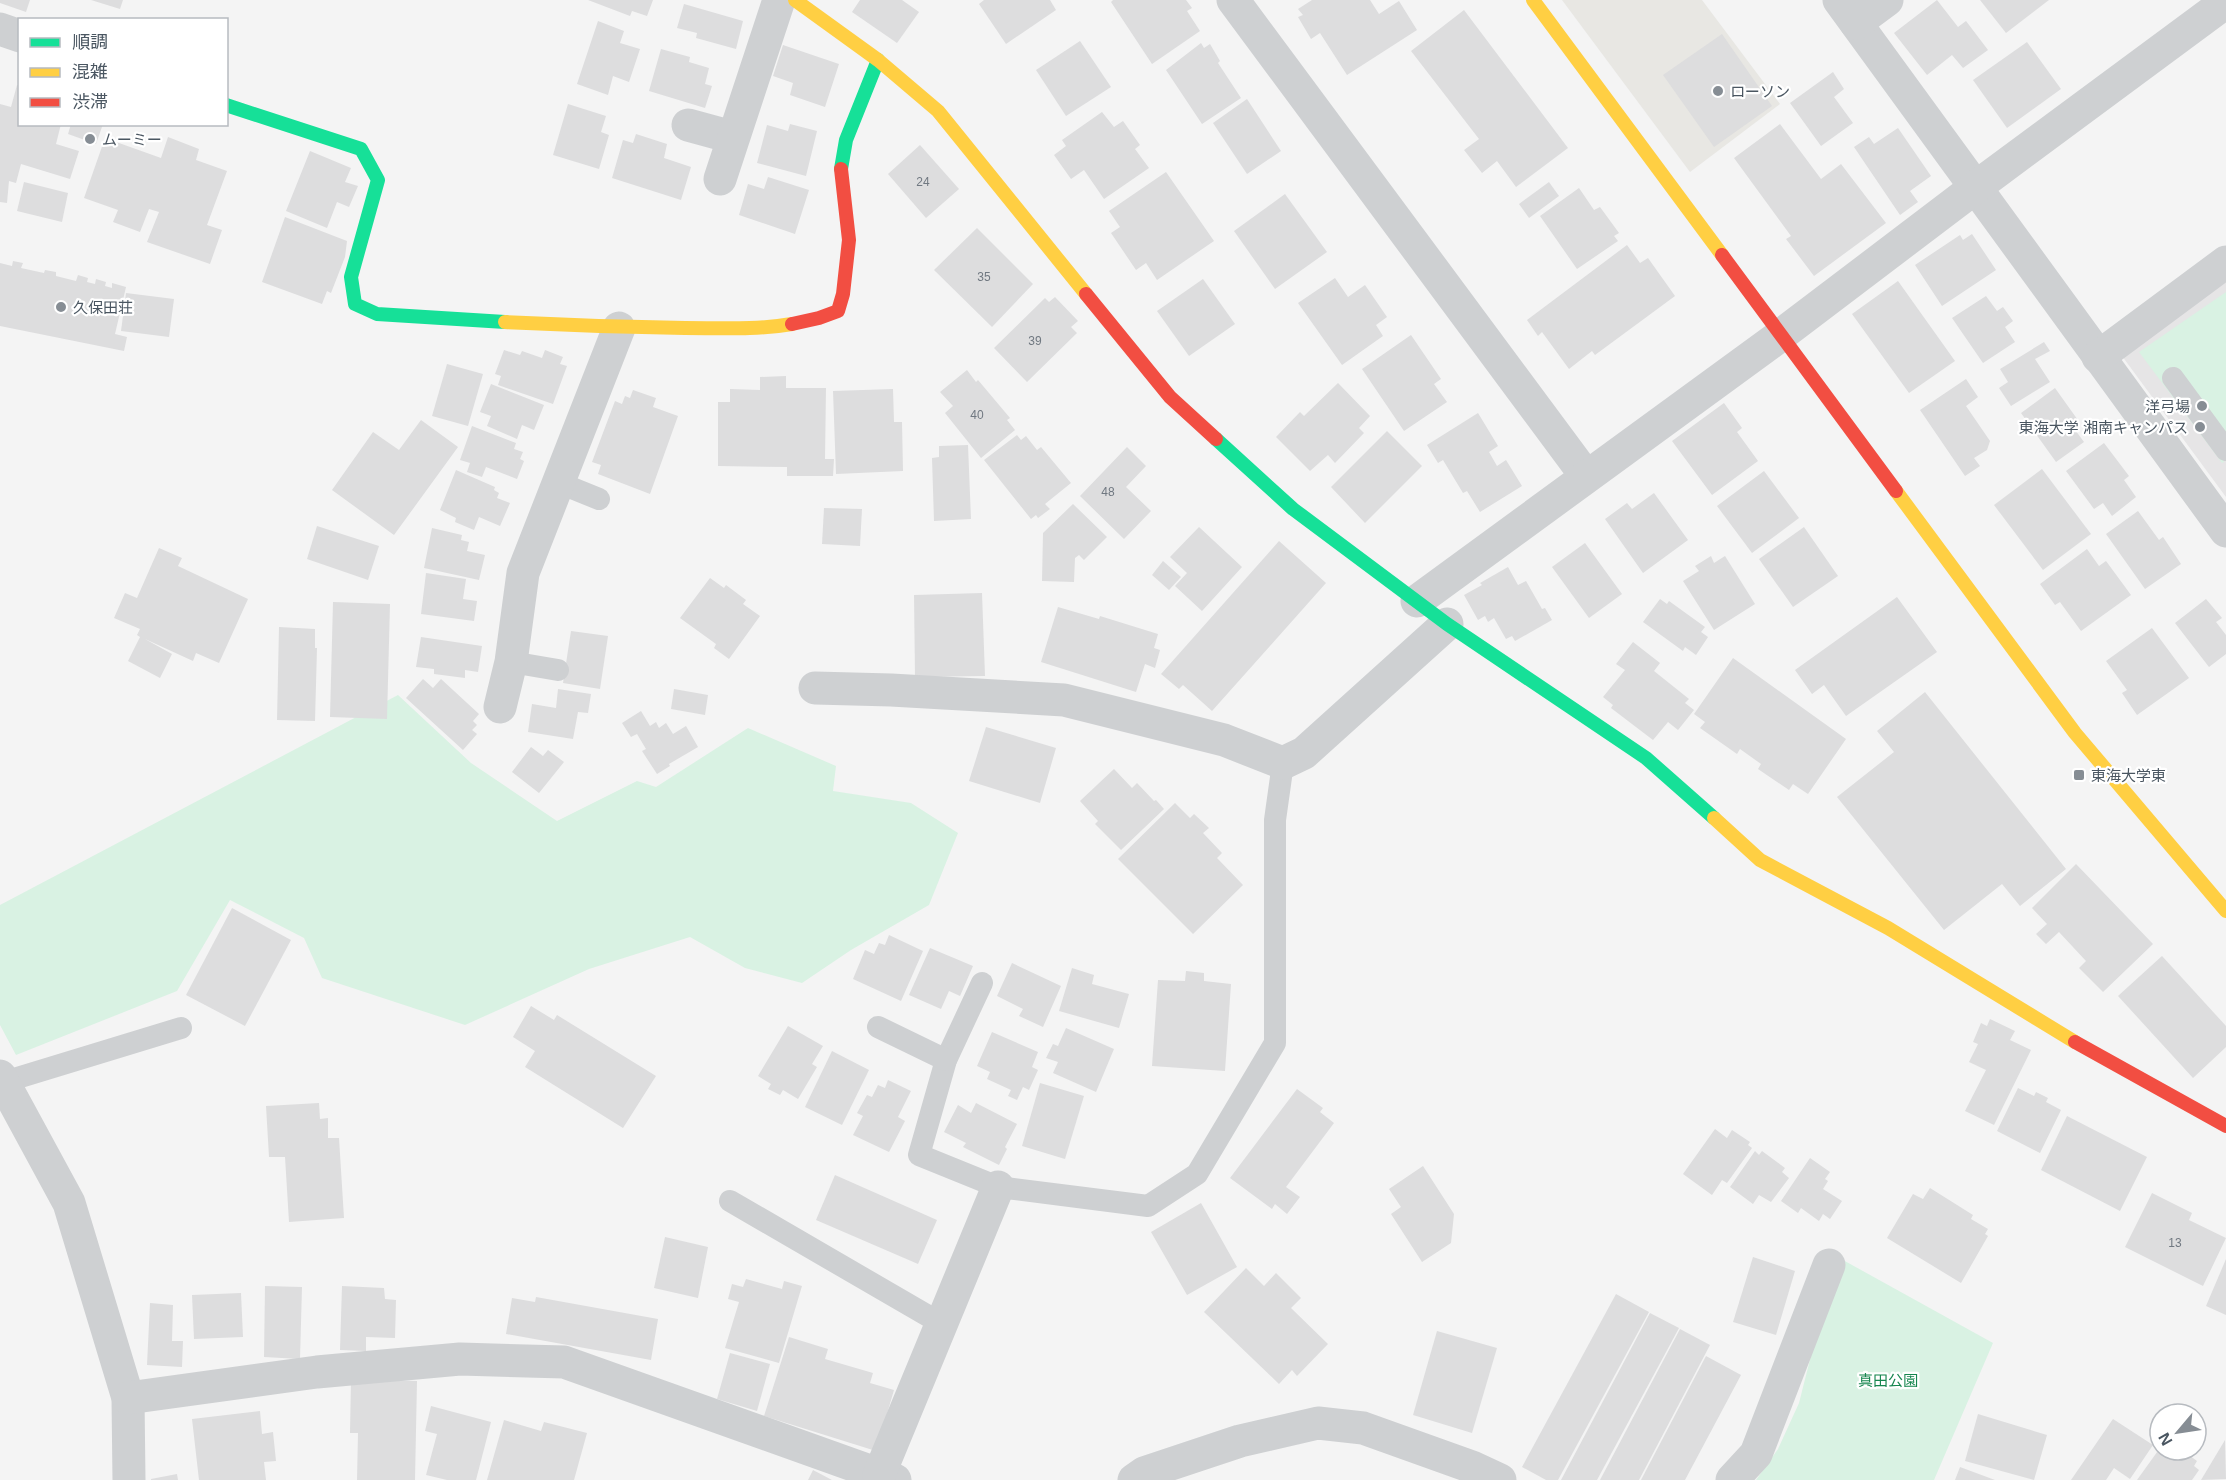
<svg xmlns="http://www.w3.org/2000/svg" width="2226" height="1480" viewBox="0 0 2226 1480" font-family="Arial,'Noto Sans JP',sans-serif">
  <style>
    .commercial { fill: #e8e7e3 }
    .education { fill: #e6e5e6 }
    .green { fill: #d9f2e3 }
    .building { fill: #ddddde }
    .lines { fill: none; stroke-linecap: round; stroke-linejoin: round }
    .lane { stroke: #ced0d2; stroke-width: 22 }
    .street { stroke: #ced0d2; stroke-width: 33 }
    .fast { stroke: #16e098; stroke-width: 14 }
    .slow { stroke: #ffcf43; stroke-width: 14 }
    .jam { stroke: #f24e42; stroke-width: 14 }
    .poi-dot { fill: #868d94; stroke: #fff; stroke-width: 2 }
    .labels { text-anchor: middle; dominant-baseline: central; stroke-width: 4.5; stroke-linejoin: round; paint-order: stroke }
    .number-label { font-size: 12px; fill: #707881 }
    .poi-label { font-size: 15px; fill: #4a5661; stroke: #fff; text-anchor: start }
    .park-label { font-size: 15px; fill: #17864f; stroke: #fff }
  </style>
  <rect width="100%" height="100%" fill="#f4f4f4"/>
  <polygon class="commercial" points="1562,0 1702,0 1780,104 1690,172"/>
  <polygon class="education" points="2226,282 2226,497 2122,356"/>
  <g class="green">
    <polygon points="2226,292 2226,460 2222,463 2139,352"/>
    <polygon points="398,695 471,763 557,821 637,781 656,787 748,728 836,766 833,791 911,803 958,833 929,905 851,950 802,983 745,968 690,937 589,969 465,1025 322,978 304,938 230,900 177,991 16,1055 0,1025 0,905"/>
    <polygon points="1843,1260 1993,1343 1934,1480 1756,1480 1778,1449 1799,1403 1819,1324"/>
  </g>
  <g class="building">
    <polygon points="0,0 30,0 26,12 0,3"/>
    <polygon points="91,0 123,0 120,9"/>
    <polygon points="588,0 653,0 647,16 632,11 630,16"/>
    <polygon points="860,0 902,0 919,12 897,43 852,12"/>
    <polygon points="984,0 1050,0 1056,10 1006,44 979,4"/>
    <polygon points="1113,0 1186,0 1192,8 1187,11 1200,31 1152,64 1111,2"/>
    <polygon points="1312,0 1370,0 1379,14 1399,1 1417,30 1347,75 1320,33 1311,39 1298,17 1303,15 1298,9"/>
    <polygon points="1937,0 1958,27 1966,21 1988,50 1963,68 1952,55 1927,75 1894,33"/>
    <polygon points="1980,0 2049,0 2006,33"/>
    <polygon points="684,4 743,21 736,49 696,38 697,33 677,28"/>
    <polygon points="1464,10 1568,148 1516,187 1497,161 1482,173 1464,150 1479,139 1411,51"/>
    <polygon points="598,21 624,31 620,43 640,49 629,82 613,76 608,95 577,84"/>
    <polygon points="1722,34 1772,106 1714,147 1663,75"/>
    <polygon points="1080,41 1111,87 1066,116 1036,70"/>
    <polygon points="2027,42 2061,89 2007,128 1973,80"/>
    <polygon points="1201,43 1204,48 1210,44 1220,61 1218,63 1241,98 1202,124 1166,70"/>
    <polygon points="783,45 839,64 825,107 790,95 793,83 773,76"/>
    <polygon points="661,49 690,57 689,62 709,68 705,84 712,86 705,108 649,91"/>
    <polygon points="1833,72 1844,89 1834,97 1853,123 1821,146 1790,103"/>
    <polygon points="17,85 20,86 20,124 61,124 56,144 79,151 70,179 21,164 16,183 9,181 7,203 0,202 0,104 11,107"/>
    <polygon points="1247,99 1281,151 1247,174 1213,123"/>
    <polygon points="568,104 606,116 601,132 609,135 599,169 553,155"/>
    <polygon points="1102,112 1114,127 1123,121 1140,145 1135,149 1149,168 1104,199 1084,170 1071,179 1054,155 1066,146 1062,140"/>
    <polygon points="71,124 103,124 96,144 68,134"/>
    <polygon points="790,124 817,131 806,176 757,163 767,125 788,131"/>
    <polygon points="1780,124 1821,179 1841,164 1886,223 1814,276 1786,239 1791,236 1734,158"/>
    <polygon points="1898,128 1931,176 1910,191 1918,202 1900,215 1854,147 1869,137 1874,144"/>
    <polygon points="636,134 667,144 664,158 691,167 681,200 612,178 623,140 633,143"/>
    <polygon points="168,137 199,149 196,160 227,171 207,225 222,230 210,264 147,242 159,212 149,209 140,232 113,222 118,210 84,198 105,138 161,158"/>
    <polygon points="920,145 959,189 926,218 888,174"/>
    <polygon points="310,151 351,168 345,182 358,186 349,207 337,202 327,228 286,211"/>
    <polygon points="1166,172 1214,241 1157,280 1146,263 1136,270 1111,233 1120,227 1109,211"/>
    <polygon points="768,177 809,190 795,234 739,215 748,184 764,189"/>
    <polygon points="24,182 68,193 62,222 17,211"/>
    <polygon points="1549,182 1559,196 1529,218 1519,204"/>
    <polygon points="1579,188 1594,210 1600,207 1619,233 1614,236 1618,241 1577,269 1540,216"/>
    <polygon points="1285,194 1327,252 1275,289 1234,231"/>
    <polygon points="285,217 347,241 345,257 331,293 327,291 322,304 262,282"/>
    <polygon points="977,228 1033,284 992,327 934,270"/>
    <polygon points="1972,234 1996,270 1942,306 1915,265 1960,235 1963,240"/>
    <polygon points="1627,245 1640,263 1648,258 1675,296 1595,355 1592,351 1569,369 1542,332 1538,336 1527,320"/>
    <polygon points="13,261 23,263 21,268 44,273 45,270 56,272 56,276 76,281 78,275 88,278 87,282 95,284 96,279 106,282 105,286 112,288 112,283 126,287 115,334 127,337 124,351 0,326 0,263 12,266"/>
    <polygon points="1335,278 1348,297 1365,285 1387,317 1376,325 1383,336 1342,365 1298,303"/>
    <polygon points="1203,279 1235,324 1189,356 1157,311"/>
    <polygon points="1898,281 1955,361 1909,393 1852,314"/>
    <polygon points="126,293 174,299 169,337 121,331"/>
    <polygon points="1986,296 1997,311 2003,307 2013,321 2005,327 2015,342 1983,363 1952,318"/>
    <polygon points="1055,297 1078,321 1071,327 1077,333 1027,382 994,348 1045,298 1049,302"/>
    <polygon points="1411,335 1441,379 1434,384 1447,402 1404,431 1362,369"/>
    <polygon points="2044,342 2050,351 2035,359 2050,382 2011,406 1999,388 2008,382 2000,369"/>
    <polygon points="504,350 520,355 522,351 542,358 545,350 563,357 560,364 567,366 553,404 498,385 501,376 495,374"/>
    <polygon points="447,364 483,374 468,426 432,416"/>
    <polygon points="967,370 976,382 978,380 1010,418 1007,420 1015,430 981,458 945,413 953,406 940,392"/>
    <polygon points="786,376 786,388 826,388 825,459 834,459 833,476 787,476 787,467 718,466 718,402 730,402 730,389 760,390 760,377"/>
    <polygon points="1966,379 1978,397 1966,406 1990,441 1987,450 1974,458 1980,466 1965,476 1920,410"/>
    <polygon points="1338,383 1370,416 1359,428 1364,433 1335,463 1328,455 1310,471 1276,437 1300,412 1304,416"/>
    <polygon points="491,384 544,405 534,430 522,425 517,439 487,426 491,416 480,412"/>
    <polygon points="2055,388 2080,423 2073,427 2084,442 2056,462 2021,413"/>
    <polygon points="893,389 894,422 902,422 903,471 836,474 833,391"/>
    <polygon points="633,390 656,398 653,407 678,416 650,494 598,474 601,465 592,462 615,401 622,404 625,396 630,398"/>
    <polygon points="1724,403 1742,428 1737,432 1758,461 1712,495 1672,441"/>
    <polygon points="1478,413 1498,446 1489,452 1497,466 1506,460 1522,486 1480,512 1467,491 1463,493 1443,460 1438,463 1427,445"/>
    <polygon points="421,420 458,447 394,535 332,490 373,432 399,450"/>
    <polygon points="472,426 516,443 514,449 523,452 520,459 524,461 517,479 486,467 482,477 467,472 470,463 460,460"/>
    <polygon points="1387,431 1422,466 1365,523 1331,487"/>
    <polygon points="1017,435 1021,440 1026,436 1037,450 1041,447 1071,483 1045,504 1050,509 1038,518 1036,515 1031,519 984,460"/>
    <polygon points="2104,443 2129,476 2124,480 2136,497 2112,516 2103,503 2094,509 2066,471"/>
    <polygon points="968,445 971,519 934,521 932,458 939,457 939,446"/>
    <polygon points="1127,447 1146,466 1126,487 1151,511 1124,539 1080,496"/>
    <polygon points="2042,469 2091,534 2043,570 1994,505"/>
    <polygon points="456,470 495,487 494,490 499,493 497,498 510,503 500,526 479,517 474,530 455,522 456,518 440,510"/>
    <polygon points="1764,471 1799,518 1752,553 1717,506"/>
    <polygon points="1654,493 1688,540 1643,573 1605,519 1627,503 1632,509"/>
    <polygon points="1073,504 1107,537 1084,560 1079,555 1075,558 1074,582 1042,581 1043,533"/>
    <polygon points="824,508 862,509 860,546 822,544"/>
    <polygon points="2138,511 2159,540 2163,537 2181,564 2145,589 2106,534"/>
    <polygon points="317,526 379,546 368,580 307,559"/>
    <polygon points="1199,527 1242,567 1202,611 1175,586 1187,573 1170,557"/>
    <polygon points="1804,527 1838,576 1793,607 1759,559"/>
    <polygon points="432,528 462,535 461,540 469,542 467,551 485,555 479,580 424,568"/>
    <polygon points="1279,541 1326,583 1212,711 1183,685 1179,689 1161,674"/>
    <polygon points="1585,543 1622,594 1589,618 1552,567"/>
    <polygon points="159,548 182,558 178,566 248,599 219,663 196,653 193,661 145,639 172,654 160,678 128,661 140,637 137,635 140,629 114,618 125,593 137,598"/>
    <polygon points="2087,549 2099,566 2106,561 2131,595 2081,631 2060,602 2055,605 2040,584"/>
    <polygon points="1711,556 1714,563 1725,556 1755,604 1714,630 1683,581 1699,571 1695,566"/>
    <polygon points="1163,561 1181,577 1169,590 1152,575"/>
    <polygon points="1508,567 1518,585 1526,581 1542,609 1545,608 1552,620 1515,641 1512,636 1506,639 1494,618 1488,622 1485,616 1478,620 1464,595 1482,585 1480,583"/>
    <polygon points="426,573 466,579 463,599 477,601 474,621 421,614"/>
    <polygon points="710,578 724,588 726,585 746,600 743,604 760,616 729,659 714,648 716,644 680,618"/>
    <polygon points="982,593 985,676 915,677 914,595"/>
    <polygon points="1897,597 1937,652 1846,716 1824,685 1812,694 1795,670"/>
    <polygon points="1660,599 1667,604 1669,601 1705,627 1701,632 1708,637 1696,655 1685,647 1683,651 1643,622"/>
    <polygon points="2206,599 2222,618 2216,622 2226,635 2226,654 2209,667 2175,623"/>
    <polygon points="333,602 390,604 387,719 330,717"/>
    <polygon points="1058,607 1099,619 1100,616 1158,634 1154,648 1160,650 1155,668 1145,664 1136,692 1041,662"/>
    <polygon points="279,627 315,629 315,648 317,648 315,721 277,720"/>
    <polygon points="2152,628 2189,678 2137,715 2122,693 2127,690 2106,661"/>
    <polygon points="571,631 608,636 600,689 563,683"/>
    <polygon points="421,637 482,646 478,672 465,670 465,678 434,674 434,669 416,667"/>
    <polygon points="1633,642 1660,663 1654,671 1689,699 1685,703 1694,710 1678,730 1668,722 1653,740 1611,708 1613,705 1603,697 1625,670 1616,664"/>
    <polygon points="1733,658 1846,739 1808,794 1793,784 1789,790 1758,769 1761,764 1740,749 1737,754 1700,728 1705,722 1694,714"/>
    <polygon points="423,679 433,688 441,679 479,714 473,721 477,725 472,730 477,734 463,750 406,698"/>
    <polygon points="558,689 591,694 588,713 578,712 573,739 528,732 532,704 556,708"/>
    <polygon points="674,689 708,695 705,715 671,709"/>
    <polygon points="1925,692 2066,869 2020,906 2002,884 1944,930 1837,797 1894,752 1877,731"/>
    <polygon points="641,711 650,726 656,722 659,728 666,723 673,734 686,726 698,747 669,764 670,766 657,774 642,751 646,749 637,734 631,737 622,723"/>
    <polygon points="986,727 1056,748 1040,803 969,781"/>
    <polygon points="531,747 543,756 548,750 564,762 539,793 512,772"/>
    <polygon points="1114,769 1132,788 1137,783 1154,801 1156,800 1164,809 1121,850 1095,824 1098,821 1080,801"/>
    <polygon points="1175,803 1190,818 1194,814 1209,828 1203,833 1222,853 1217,858 1243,885 1193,934 1118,859"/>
    <polygon points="2076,864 2153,944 2103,992 2079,968 2086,961 2059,932 2046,944 2036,934 2047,924 2032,908"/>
    <polygon points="232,908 291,940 245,1026 186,995"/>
    <polygon points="889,935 923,951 901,1001 853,979 865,950 874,954 879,943 885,945"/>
    <polygon points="930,948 973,966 960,996 949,991 941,1009 909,995"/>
    <polygon points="2162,956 2226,1026 2226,1047 2193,1078 2118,996"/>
    <polygon points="1012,963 1061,986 1043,1027 1019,1016 1023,1009 997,996"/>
    <polygon points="1072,968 1094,975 1092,984 1129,994 1119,1028 1059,1011"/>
    <polygon points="1186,971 1204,973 1204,981 1231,984 1225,1071 1152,1066 1158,980 1185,981"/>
    <polygon points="531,1006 554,1020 557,1015 656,1076 623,1128 525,1067 535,1051 513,1037"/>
    <polygon points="1990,1019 2015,1031 2010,1040 2031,1050 1994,1125 1965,1111 1986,1070 1969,1062 1978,1044 1973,1042 1981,1023 1987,1026"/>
    <polygon points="788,1026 823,1046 812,1064 817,1067 798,1099 783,1090 780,1095 768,1089 771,1084 758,1076"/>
    <polygon points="1066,1028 1114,1049 1096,1092 1053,1073 1058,1062 1046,1058 1053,1044 1058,1046"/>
    <polygon points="992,1032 1038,1052 1032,1067 1038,1070 1029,1090 1023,1087 1017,1100 1008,1096 1011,1090 987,1079 990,1072 977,1066"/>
    <polygon points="832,1051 869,1070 842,1125 805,1107"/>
    <polygon points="888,1080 911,1091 898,1117 905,1121 889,1152 853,1135 863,1116 857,1113 867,1095 872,1097 878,1085 885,1088"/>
    <polygon points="1040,1083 1084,1096 1065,1159 1022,1146"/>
    <polygon points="2018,1088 2034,1096 2036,1092 2048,1098 2046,1102 2061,1110 2040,1153 1997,1131"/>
    <polygon points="1297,1089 1323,1108 1320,1112 1334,1123 1286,1187 1300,1197 1287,1214 1275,1204 1272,1209 1230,1178"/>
    <polygon points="319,1103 320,1119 328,1118 328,1138 339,1138 344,1218 289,1222 285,1157 269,1157 266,1106"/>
    <polygon points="976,1103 1017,1124 1005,1147 1007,1149 999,1165 963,1147 966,1143 944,1132 958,1105 971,1113"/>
    <polygon points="2067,1116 2147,1157 2120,1211 2041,1170"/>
    <polygon points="1715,1129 1727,1138 1732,1130 1750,1142 1748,1145 1752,1148 1727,1183 1722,1180 1712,1195 1683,1174"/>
    <polygon points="1755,1151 1759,1155 1762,1151 1785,1168 1782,1172 1789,1178 1771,1202 1759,1195 1753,1204 1730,1187"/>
    <polygon points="1810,1158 1830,1172 1825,1179 1828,1181 1823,1189 1842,1201 1830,1219 1823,1214 1819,1221 1801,1208 1798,1213 1781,1201"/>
    <polygon points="1423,1166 1454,1214 1451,1243 1422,1262 1391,1214 1401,1207 1389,1189"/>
    <polygon points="835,1175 937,1220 918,1264 816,1220"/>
    <polygon points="1930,1188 1973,1215 1971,1219 1988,1229 1985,1234 1988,1236 1961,1283 1887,1238 1913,1194 1923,1199"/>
    <polygon points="2152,1193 2192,1213 2189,1220 2226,1238 2203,1286 2125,1247"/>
    <polygon points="1201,1203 1237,1267 1187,1295 1151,1232"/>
    <polygon points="665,1237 708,1247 698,1298 654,1288"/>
    <polygon points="1753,1257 1795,1271 1776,1335 1733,1322"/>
    <polygon points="2226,1259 2226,1315 2206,1306"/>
    <polygon points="1246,1268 1264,1286 1276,1273 1301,1298 1291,1308 1328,1344 1297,1376 1292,1370 1279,1384 1204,1312"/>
    <polygon points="746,1279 782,1289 784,1281 802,1286 779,1363 725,1348 739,1302 728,1299 732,1284 743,1287"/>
    <polygon points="265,1286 302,1287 300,1359 264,1357"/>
    <polygon points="342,1286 384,1288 385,1299 396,1300 395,1338 366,1337 366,1351 340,1350"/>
    <polygon points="241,1293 243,1337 194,1339 192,1295"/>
    <polygon points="1616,1294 1649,1312 1558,1480 1546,1480 1522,1467"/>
    <polygon points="536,1297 658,1319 651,1360 506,1334 512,1298 535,1302"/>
    <polygon points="150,1303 173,1305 172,1341 183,1341 182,1367 147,1365"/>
    <polygon points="1650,1313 1679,1328 1597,1480 1561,1480"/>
    <polygon points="1680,1329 1710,1345 1639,1480 1600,1480"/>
    <polygon points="1437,1331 1497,1348 1472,1433 1413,1415"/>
    <polygon points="789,1337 828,1349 825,1359 873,1373 870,1383 894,1390 876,1451 764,1416"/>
    <polygon points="730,1353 770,1364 757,1411 717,1399"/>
    <polygon points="1706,1356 1741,1375 1685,1480 1641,1480"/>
    <polygon points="351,1379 417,1381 415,1480 357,1480 358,1433 350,1433"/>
    <polygon points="431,1406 491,1422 476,1480 447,1480 426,1475 437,1434 425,1431"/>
    <polygon points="260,1411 262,1434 273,1432 276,1461 264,1462 266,1480 199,1480 192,1419"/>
    <polygon points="1978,1414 2047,1435 2034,1480 1965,1461"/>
    <polygon points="2113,1419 2153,1445 2130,1479 2114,1468 2106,1480 2071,1480"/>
    <polygon points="504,1420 541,1431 544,1422 587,1433 574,1480 487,1480"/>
    <polygon points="2225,1440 2226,1479 2201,1480"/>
    <polygon points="2160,1448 2160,1450 2182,1450 2197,1461 2194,1466 2199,1470 2192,1480 2137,1480"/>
    <polygon points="1960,1467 1995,1480 1955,1480"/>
    <polygon points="813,1470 832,1480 808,1480"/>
    <polygon points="177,1474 178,1480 151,1480 151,1479"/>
  </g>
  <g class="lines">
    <g class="lane">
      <polyline points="2173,378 2226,450"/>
      <polyline points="557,482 599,499"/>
      <polyline points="511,662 558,670"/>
      <polyline points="982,983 946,1060 919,1155 998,1187 1148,1206 1197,1174 1275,1043 1275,820 1283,763"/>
      <polyline points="878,1027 946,1060"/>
      <polyline points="4,1082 181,1028"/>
      <polyline points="730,1201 942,1324"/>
    </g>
    <g class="street">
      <polyline points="1233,0 1586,476"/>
      <polyline points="1839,0 2226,531"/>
      <polyline points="1856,23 1887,0"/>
      <polyline points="0,29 20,36"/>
      <polyline points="688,125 732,137"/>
      <polyline points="720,179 779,0"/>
      <polyline points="2098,357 2226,262"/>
      <polyline points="1417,601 1781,335 1976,187 2226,2"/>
      <polyline points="815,688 891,690 1064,700 1224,740 1283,763 1304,753 1447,624"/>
      <polyline points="500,707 511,662 523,573 619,328"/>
      <polyline points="0,1076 69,1203 128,1398 129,1480"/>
      <polyline points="128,1398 317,1372 460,1359 564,1362 895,1480"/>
      <polyline points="879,1475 998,1187"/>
      <polyline points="1134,1480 1144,1473 1240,1441 1318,1423 1363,1428 1472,1467 1500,1480"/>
      <polyline points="1732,1480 1756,1454 1829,1265"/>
    </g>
    <g class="fast">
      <polyline points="226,105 361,149 378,180 351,277 355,304 377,314 505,322"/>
      <polyline points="841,169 846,140 878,60"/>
      <polyline points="1216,439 1293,509 1447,624 1646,758 1714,818"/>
    </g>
    <g class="slow">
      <polyline points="795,0 878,60 938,111 1086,294"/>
      <polyline points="1533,0 1722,255"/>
      <path d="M505 322C565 325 625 327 685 328 721 328 757 330 792 324"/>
      <polyline points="1896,491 2075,733 2226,911"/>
      <polyline points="1714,818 1760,860 1888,928 2075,1042"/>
    </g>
    <g class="jam">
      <polyline points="1722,255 1896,491"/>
      <polyline points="1086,294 1170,397 1216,439"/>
      <polyline points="792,324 819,318 838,311 843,294 849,240 841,169"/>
      <polyline points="2075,1042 2226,1126"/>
    </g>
  </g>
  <g class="poi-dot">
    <circle cx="1718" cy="91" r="6"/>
    <circle cx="90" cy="139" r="6"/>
    <circle cx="61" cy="307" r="6"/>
    <circle cx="2202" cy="406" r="6"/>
    <circle cx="2200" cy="427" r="6"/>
    <rect x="2073" y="769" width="12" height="12" rx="3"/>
  </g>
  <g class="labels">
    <g class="number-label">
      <text x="923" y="182">24</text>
      <text x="984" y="277">35</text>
      <text x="1035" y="341">39</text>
      <text x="977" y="415">40</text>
      <text x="1108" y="492">48</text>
      <text x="2175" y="1243">13</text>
    </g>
    <g class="poi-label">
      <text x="1730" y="91">ローソン</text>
      <text x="102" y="139">ムーミー</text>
      <text x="73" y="307">久保田荘</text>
      <text x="2190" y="406" text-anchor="end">洋弓場</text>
      <text x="2188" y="427" text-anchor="end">東海大学 湘南キャンパス</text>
      <text x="2091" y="775">東海大学東</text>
    </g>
    <g class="park-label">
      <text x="1888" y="1380">真田公園</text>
    </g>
  </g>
  <rect x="18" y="18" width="210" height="108" fill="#ffffff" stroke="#b7bbc0" stroke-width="1.5"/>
  <rect x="30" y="38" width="30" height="9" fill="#16e098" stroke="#b7bbc0" stroke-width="1.5"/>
  <text x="72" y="48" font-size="18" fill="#4a5661">順調</text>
  <rect x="30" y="68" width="30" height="9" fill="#ffcf43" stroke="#b7bbc0" stroke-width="1.5"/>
  <text x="72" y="78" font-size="18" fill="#4a5661">混雑</text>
  <rect x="30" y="98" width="30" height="9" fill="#f24e42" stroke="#b7bbc0" stroke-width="1.5"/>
  <text x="72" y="108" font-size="18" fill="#4a5661">渋滞</text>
  <g transform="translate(2178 1432) rotate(241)"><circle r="28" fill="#ffffff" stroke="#b7bbc0" stroke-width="1.5"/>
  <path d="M0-4.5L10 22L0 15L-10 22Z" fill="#868d94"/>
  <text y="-9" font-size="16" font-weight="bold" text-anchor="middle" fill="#4a5661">N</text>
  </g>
</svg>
